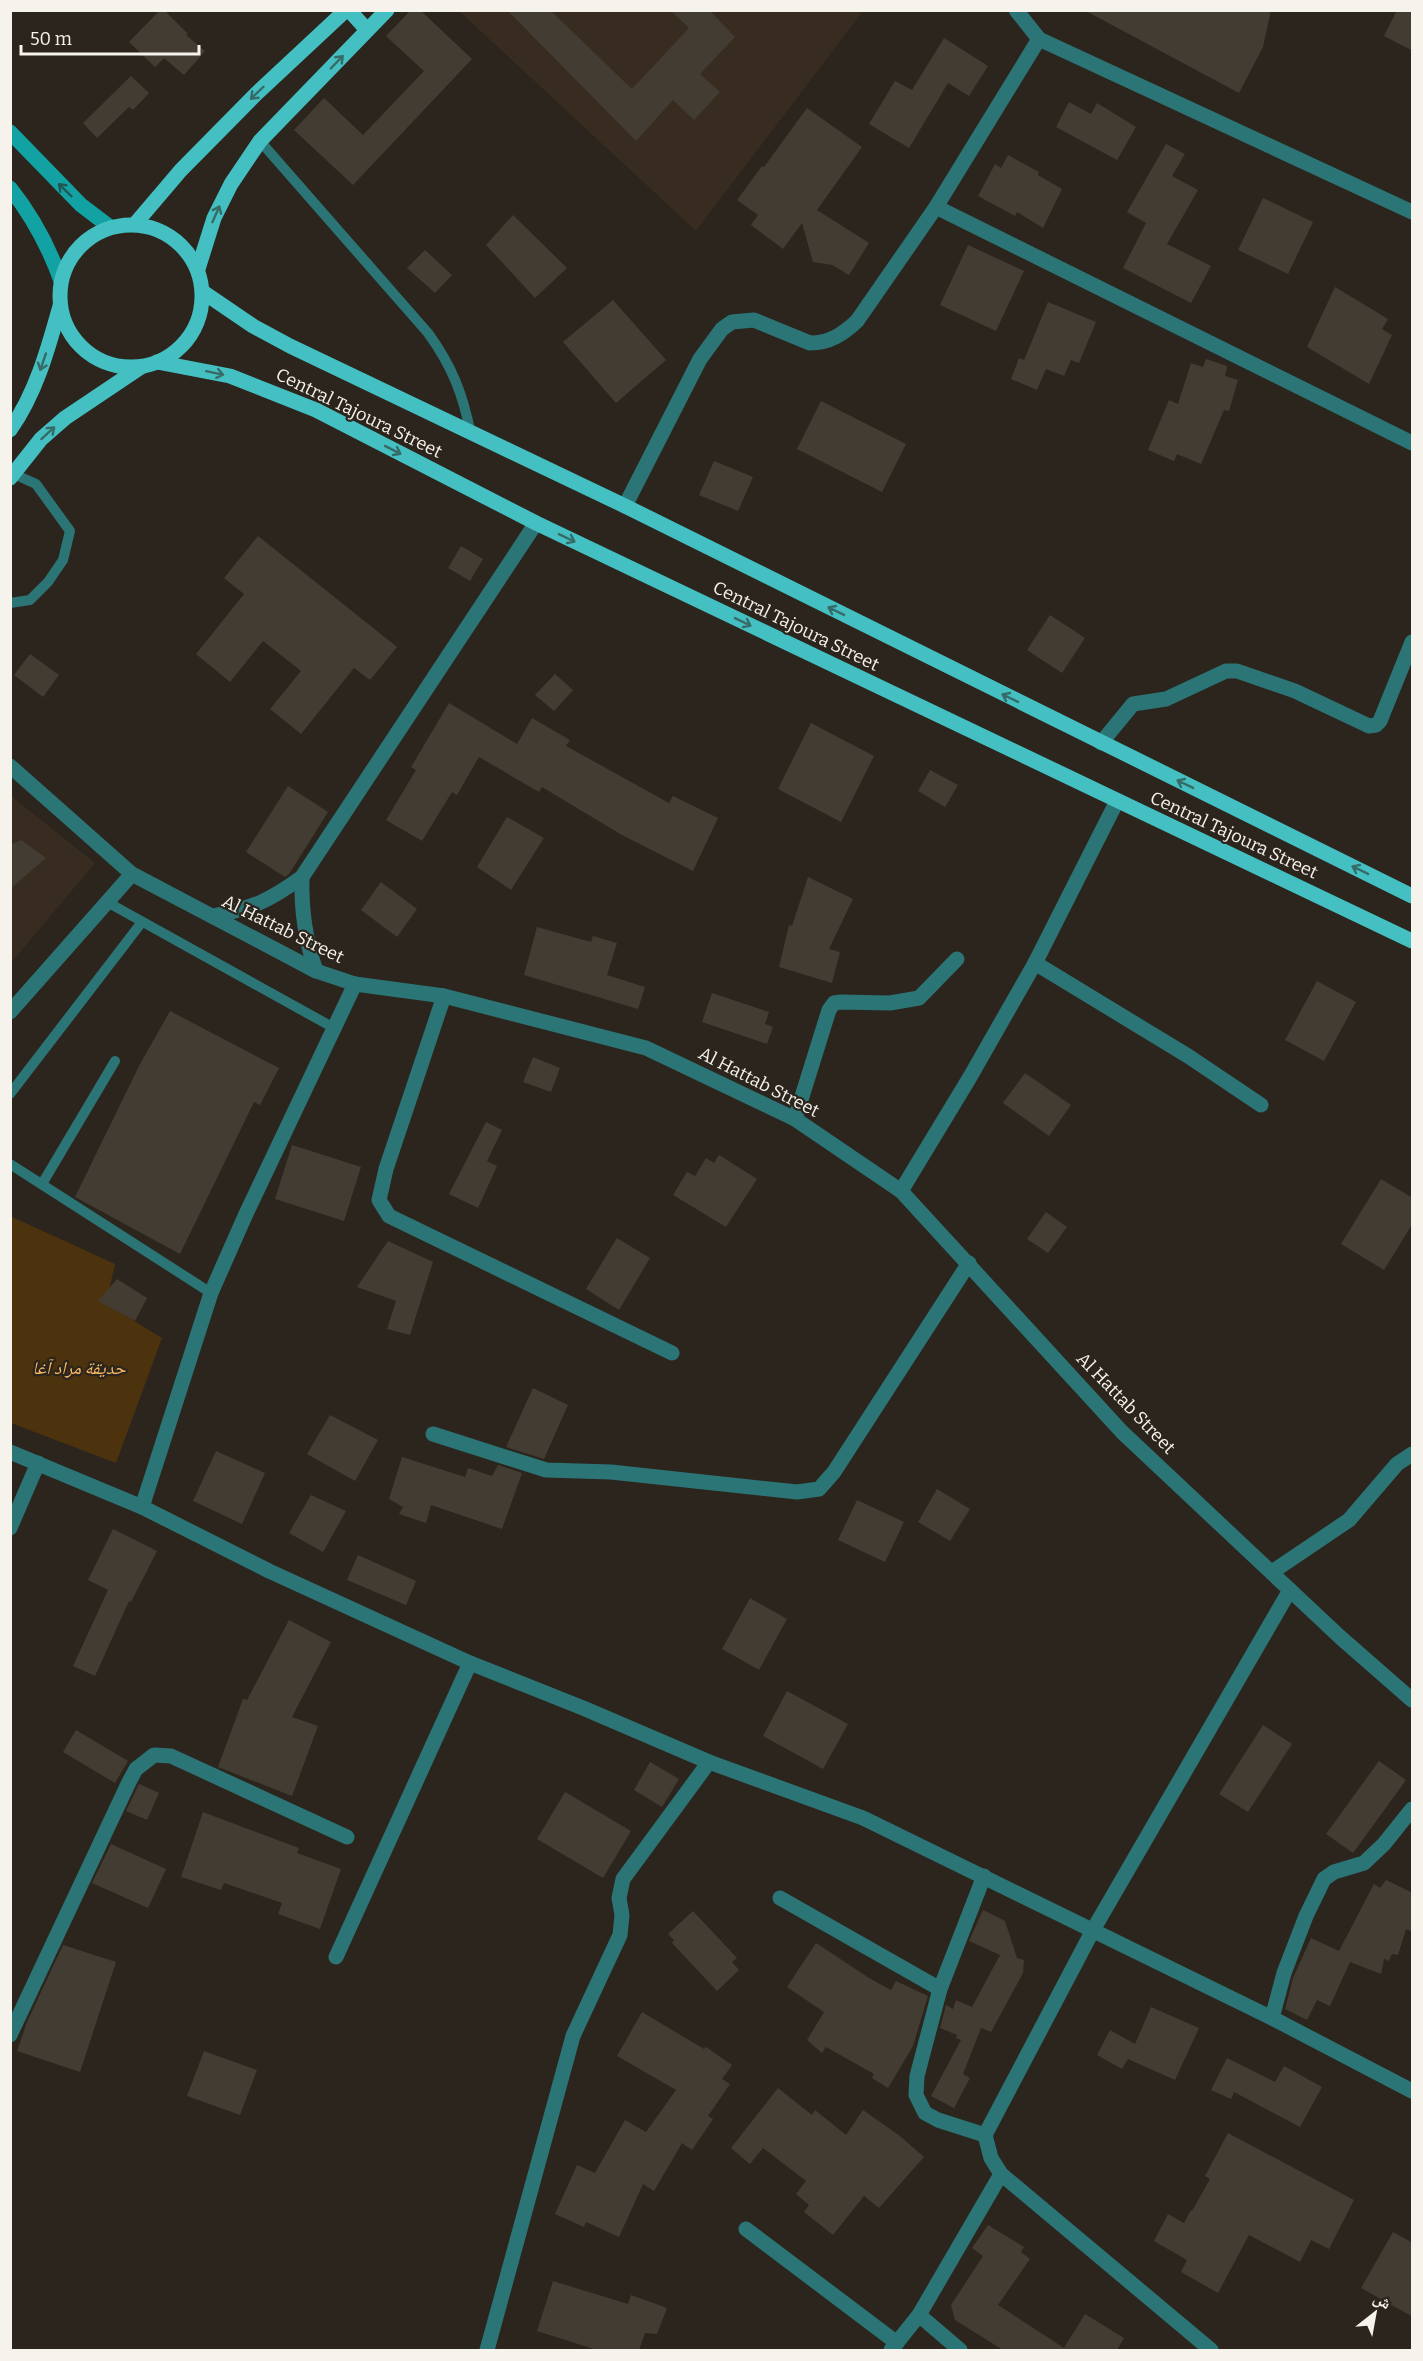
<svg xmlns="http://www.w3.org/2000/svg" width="1423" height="2361" viewBox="0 0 1423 2361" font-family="Bitter,'Noto Naskh Arabic',serif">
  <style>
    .built { fill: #372c1f }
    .green { fill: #4c320d }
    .building { fill: #433c33 }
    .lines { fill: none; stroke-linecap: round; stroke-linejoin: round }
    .service { stroke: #2c7576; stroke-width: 10 }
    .minor { stroke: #2c7576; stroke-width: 15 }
    .tertiary { stroke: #2c7576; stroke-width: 15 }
    .secondary { stroke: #12a2a4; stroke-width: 15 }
    .primary { stroke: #44c0c2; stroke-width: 15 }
    .oneway { stroke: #366b67 }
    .oneway2 { stroke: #215753 }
    .labels { text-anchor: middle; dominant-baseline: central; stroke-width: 4.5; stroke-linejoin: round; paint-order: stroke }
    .street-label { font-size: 18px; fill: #f6f2ec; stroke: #2b251d }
    .park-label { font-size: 18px; font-style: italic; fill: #fcba65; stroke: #2b251d }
  </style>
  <rect width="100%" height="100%" fill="#2b251d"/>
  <g class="built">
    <polygon points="459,11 863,11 696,231"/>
    <polygon points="11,796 95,863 11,963"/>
  </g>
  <polygon class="green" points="10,1216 115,1264 106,1304 162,1338 116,1463 11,1423"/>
  <g class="building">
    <polygon points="160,10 164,10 188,34 186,35 205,51 184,75 164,58 155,67 129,42"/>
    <polygon points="411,10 420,10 472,59 353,185 294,130 324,98 363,135 424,71 386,36"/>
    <polygon points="507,10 550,10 632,89 689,28 670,10 709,10 735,37 700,74 720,92 694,120 673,100 636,141"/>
    <polygon points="1084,10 1271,10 1263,47 1239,93"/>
    <polygon points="1397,10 1413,10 1413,51 1384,36"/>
    <polygon points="944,38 988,66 969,96 948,83 909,148 869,124 895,81 912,90"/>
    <polygon points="131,76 149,93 133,110 129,107 97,138 83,123"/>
    <polygon points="1069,102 1091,114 1097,103 1136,127 1117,160 1056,127"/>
    <polygon points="807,108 862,147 817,210 869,243 849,275 832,265 813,262 802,223 783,249 751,225 758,215 737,200 762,166 764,167"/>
    <polygon points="1166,144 1185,154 1172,176 1198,190 1167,244 1211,266 1191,303 1123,268 1146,223 1127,212"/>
    <polygon points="1008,155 1039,172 1038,175 1062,189 1043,228 1017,212 1015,216 978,196 995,164 1001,168"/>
    <polygon points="1263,198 1313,222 1288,274 1238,250"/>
    <polygon points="513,215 567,268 535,298 486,245"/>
    <polygon points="968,245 1024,271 996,331 940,305"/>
    <polygon points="425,250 452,275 435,293 407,268"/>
    <polygon points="1335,287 1388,319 1382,329 1392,335 1369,384 1307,347"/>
    <polygon points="613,300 666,360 616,403 563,342"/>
    <polygon points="1048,302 1096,322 1079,363 1071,360 1064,376 1046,369 1037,390 1011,379 1019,358 1024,360"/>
    <polygon points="1206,359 1227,366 1225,376 1238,380 1229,411 1224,410 1201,464 1177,454 1174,461 1148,450 1169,400 1178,404 1191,363 1203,367"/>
    <polygon points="821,401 906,444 882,492 797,449"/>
    <polygon points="714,461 753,477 738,511 699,495"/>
    <polygon points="258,536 397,647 370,680 354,668 301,734 270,709 301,671 263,641 230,682 196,654 244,594 224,578"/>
    <polygon points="461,546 483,559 470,581 448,568"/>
    <polygon points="1050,615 1085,638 1062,673 1027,650"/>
    <polygon points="30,654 59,675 43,697 14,675"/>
    <polygon points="555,674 573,690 554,711 535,695"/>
    <polygon points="449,703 517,744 532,718 570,740 566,746 669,803 673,796 718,818 693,871 622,835 542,787 539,792 479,757 457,795 452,792 422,841 386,820 416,770 411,767"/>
    <polygon points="811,723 874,756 841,822 778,789"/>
    <polygon points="930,770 958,785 945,807 918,791"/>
    <polygon points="288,786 328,812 289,874 285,877 246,852"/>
    <polygon points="507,817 544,838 511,890 477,867"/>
    <polygon points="21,840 46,858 10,889 10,845"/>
    <polygon points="808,877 853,899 829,949 840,952 832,983 779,967 789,925 792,926"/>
    <polygon points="381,882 417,909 397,937 361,910"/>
    <polygon points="537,927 591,942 593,936 617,943 607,975 645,987 638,1009 524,975"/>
    <polygon points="1317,981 1356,1002 1324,1061 1285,1040"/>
    <polygon points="712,993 769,1012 765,1024 773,1027 767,1044 702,1022"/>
    <polygon points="170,1011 279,1068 260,1105 254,1102 180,1254 75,1197 140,1064"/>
    <polygon points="533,1057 560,1068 551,1092 523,1082"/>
    <polygon points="1025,1073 1071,1105 1049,1136 1003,1103"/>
    <polygon points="486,1122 502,1130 487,1161 497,1166 478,1208 449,1194"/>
    <polygon points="292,1145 361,1167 344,1221 275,1199"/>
    <polygon points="719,1155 757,1179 726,1227 673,1195 687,1172 695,1176 706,1158 714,1163"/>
    <polygon points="1381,1179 1413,1198 1413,1223 1384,1270 1341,1244"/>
    <polygon points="1046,1212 1067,1227 1048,1253 1027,1239"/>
    <polygon points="617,1238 650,1258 619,1310 586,1289"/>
    <polygon points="388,1241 433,1262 410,1335 387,1329 396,1301 357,1287"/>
    <polygon points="117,1279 147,1298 135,1321 98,1301"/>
    <polygon points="533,1388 568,1405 544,1459 506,1447"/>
    <polygon points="330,1415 378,1440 355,1481 307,1454"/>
    <polygon points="216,1451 265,1473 242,1524 193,1501"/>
    <polygon points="402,1457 465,1477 468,1468 492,1476 498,1465 522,1473 502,1529 431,1505 426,1523 399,1514 403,1507 389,1499"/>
    <polygon points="937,1489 970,1509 950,1541 918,1522"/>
    <polygon points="311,1495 346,1511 323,1552 289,1533"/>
    <polygon points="857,1500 904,1522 885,1562 838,1540"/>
    <polygon points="113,1529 157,1551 131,1602 129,1601 95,1676 73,1666 108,1590 88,1580"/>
    <polygon points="358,1555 416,1581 406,1605 347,1580"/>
    <polygon points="750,1598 787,1619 759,1670 722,1649"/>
    <polygon points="289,1620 331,1642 292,1717 318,1726 292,1796 218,1767 243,1699 247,1700"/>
    <polygon points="787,1691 848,1724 823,1769 763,1736"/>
    <polygon points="1263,1725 1292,1744 1248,1812 1219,1794"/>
    <polygon points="76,1730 128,1761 115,1783 63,1752"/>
    <polygon points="1379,1761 1406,1780 1353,1853 1326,1834"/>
    <polygon points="650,1762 679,1779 662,1807 634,1790"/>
    <polygon points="139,1784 159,1793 147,1820 126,1811"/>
    <polygon points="565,1792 631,1831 603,1878 537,1839"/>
    <polygon points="203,1812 299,1848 297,1853 341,1869 320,1929 278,1914 282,1903 224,1883 221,1890 181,1877"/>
    <polygon points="111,1844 166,1869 148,1908 92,1883"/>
    <polygon points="1386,1880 1413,1893 1413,1932 1406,1929 1398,1955 1392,1954 1389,1961 1384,1959 1381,1974 1350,1962 1330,2006 1317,2000 1307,2020 1285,2009 1293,1978 1311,1938 1339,1951 1374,1884 1380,1888"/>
    <polygon points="983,1910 1005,1921 1017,1958 1024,1960 1023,1973 991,2032 981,2028 963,2074 970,2078 954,2108 931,2096 961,2040 956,2038 957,2035 940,2028 946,2005 953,2009 956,2000 972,2007 1000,1955 969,1941"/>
    <polygon points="693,1911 737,1958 732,1962 739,1970 717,1991 672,1943 674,1940 668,1934"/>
    <polygon points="816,1943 869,1978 891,1990 896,1981 928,1996 913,2046 888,2088 872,2078 874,2074 826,2047 822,2053 807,2040 824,2012 787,1987"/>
    <polygon points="63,1945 116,1962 80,2072 17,2051 27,2022"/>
    <polygon points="1151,2007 1199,2028 1175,2080 1128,2059 1122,2069 1097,2055 1110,2030 1135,2044"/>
    <polygon points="642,2012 704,2049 706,2047 732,2065 722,2079 730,2084 708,2116 713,2119 692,2150 682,2143 654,2191 643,2184 619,2237 586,2222 584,2227 555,2214 577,2165 595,2173 625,2120 646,2132 676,2090 617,2056"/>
    <polygon points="204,2051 257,2070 240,2115 187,2096"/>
    <polygon points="1227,2058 1275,2082 1284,2066 1322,2087 1300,2127 1234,2092 1231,2099 1211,2090"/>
    <polygon points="778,2088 812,2115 815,2110 846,2135 863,2110 900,2136 924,2157 879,2208 864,2196 833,2235 804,2212 809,2205 796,2194 806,2181 763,2148 750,2164 731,2148"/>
    <polygon points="1228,2133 1354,2200 1329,2249 1311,2240 1300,2262 1249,2235 1218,2293 1181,2272 1187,2260 1154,2241 1168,2214 1184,2223 1191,2210 1192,2211 1210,2179 1205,2176"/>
    <polygon points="988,2225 1024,2247 1021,2252 1030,2259 998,2305 1064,2348 1085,2314 1124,2338 1117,2350 1003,2350 955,2320 951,2305 983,2256 972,2248"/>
    <polygon points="1393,2232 1413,2243 1413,2317 1361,2288"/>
    <polygon points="553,2281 628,2304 631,2295 667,2308 657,2334 645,2333 639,2350 597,2350 537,2331"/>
  </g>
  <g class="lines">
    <g class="service">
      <path d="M260 141 428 333C452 366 463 394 471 435"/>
      <polyline points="10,603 30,600 48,582 63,560 70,531 36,484 14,474"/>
      <polyline points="107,902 334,1028"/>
      <polyline points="10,1094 142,922"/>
      <polyline points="10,1164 211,1293"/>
      <polyline points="42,1184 115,1061"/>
    </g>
    <g class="minor">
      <polyline points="1016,10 1039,39 1412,212"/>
      <polyline points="936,207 1412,443"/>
      <path d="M625 506 700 359 722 329 732 322 754 320 810 343C830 343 843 334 857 321L936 207 1039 39"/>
      <polyline points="1101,743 1133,704 1166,699 1226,671 1237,671 1295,691 1369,726 1376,725 1380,721 1412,642"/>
      <path d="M302 877C301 911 305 939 316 971"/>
      <path d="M213 916C253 908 269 901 302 877L536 523"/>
      <polyline points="1035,963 1188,1056 1261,1105"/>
      <polyline points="444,996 386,1169 379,1200 389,1216 672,1353"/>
      <polyline points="795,1119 829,1010 834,1003 841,1002 890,1003 919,998 957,959"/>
      <polyline points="901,1191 970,1077 1035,963 1117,801"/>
      <polyline points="433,1434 546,1470 611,1472 797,1492 819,1489 834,1472 969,1263"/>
      <polyline points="10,1452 142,1507 269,1571 470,1663 583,1708 709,1762 863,1818 1272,2018 1412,2091"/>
      <polyline points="142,1507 211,1293 245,1216 355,984"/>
      <polyline points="10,1528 38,1463"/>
      <polyline points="1272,1572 1349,1520 1397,1464 1412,1454"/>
      <polyline points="984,1876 940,1989 917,2076 916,2095 925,2113 938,2120 985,2135"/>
      <polyline points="780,1898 940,1989"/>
      <polyline points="336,1957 470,1663"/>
      <polyline points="1272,2018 1284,1973 1306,1916 1324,1879 1334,1872 1364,1863 1384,1844 1412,1809"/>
      <polyline points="10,2035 129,1782 136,1769 154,1755 171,1756 347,1837"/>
      <polyline points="746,2229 897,2343"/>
      <polyline points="919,2315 960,2350"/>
      <polyline points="487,2350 573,2036 620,1935 622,1915 619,1898 623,1879 709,1762"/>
      <polyline points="891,2350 919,2315 1001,2174"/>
      <polyline points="1211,2350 1001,2174 991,2158 985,2135 1093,1930 1290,1590"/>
    </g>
    <g class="tertiary">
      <polyline points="10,766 132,874 316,971 355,984 444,996 646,1048 795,1119 901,1191 1122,1432 1340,1637 1412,1700"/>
      <polyline points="10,1012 132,874"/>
    </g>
    <g class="secondary">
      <polyline points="10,132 81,205 110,227"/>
      <path d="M10 188C33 217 49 247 61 281"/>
    </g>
    <g class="primary">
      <polyline points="349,10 367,30"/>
      <polyline points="135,224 181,170 256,94 346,10"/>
      <circle cx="131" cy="296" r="71"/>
      <polyline points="198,269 214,218 231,184 260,141 387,10"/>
      <polyline points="203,292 253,326 290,346 625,506 1412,896"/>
      <polyline points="157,362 230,376 316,410 536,523 1412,941"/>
      <path d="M10 430C36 393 48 349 60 306"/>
      <polyline points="10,478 41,439 65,418 141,367"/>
    </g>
  </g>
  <defs><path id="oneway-shaft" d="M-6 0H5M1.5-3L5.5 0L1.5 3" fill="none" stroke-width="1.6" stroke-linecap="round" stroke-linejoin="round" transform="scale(1.5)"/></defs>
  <g class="oneway">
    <use href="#oneway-shaft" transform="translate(337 62) rotate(-46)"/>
    <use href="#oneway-shaft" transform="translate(257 93) rotate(136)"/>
    <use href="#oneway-shaft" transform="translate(216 214) rotate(-66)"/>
    <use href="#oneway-shaft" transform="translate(43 362) rotate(109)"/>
    <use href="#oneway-shaft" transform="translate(215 373) rotate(12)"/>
    <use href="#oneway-shaft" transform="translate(48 433) rotate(-42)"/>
    <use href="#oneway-shaft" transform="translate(393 450) rotate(27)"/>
    <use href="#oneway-shaft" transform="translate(567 538) rotate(26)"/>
    <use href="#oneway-shaft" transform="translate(836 611) rotate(-154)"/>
    <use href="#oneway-shaft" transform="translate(743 622) rotate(26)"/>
    <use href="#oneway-shaft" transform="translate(1010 698) rotate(-154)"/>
    <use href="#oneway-shaft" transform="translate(1185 784) rotate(-154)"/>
    <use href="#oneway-shaft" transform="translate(1360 870) rotate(-154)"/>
  </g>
  <use class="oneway2" href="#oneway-shaft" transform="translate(65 190) rotate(-136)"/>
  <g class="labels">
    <g class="street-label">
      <text transform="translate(359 413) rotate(26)">Central Tajoura Street</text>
      <text transform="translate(796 626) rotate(26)">Central Tajoura Street</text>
      <text transform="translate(1234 835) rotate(25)">Central Tajoura Street</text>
      <text transform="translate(283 929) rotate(26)">Al Hattab Street</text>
      <text transform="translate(759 1082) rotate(27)">Al Hattab Street</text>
      <text transform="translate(1126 1403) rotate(46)">Al Hattab Street</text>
    </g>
    <g class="park-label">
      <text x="79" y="1368">حديقة مراد آغا</text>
    </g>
  </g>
  <rect width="1423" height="2361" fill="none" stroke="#f6f2ec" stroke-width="24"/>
  <g transform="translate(1375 2313) rotate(31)" stroke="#2b251d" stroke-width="4.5" paint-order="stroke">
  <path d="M0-4.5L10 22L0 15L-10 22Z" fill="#f6f2ec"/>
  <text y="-9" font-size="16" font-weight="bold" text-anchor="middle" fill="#f6f2ec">ش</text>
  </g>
  <path d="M21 45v9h178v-9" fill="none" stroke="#f6f2ec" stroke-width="3"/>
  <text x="30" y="45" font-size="18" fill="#f6f2ec" stroke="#2b251d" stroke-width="4.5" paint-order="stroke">50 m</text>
</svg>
